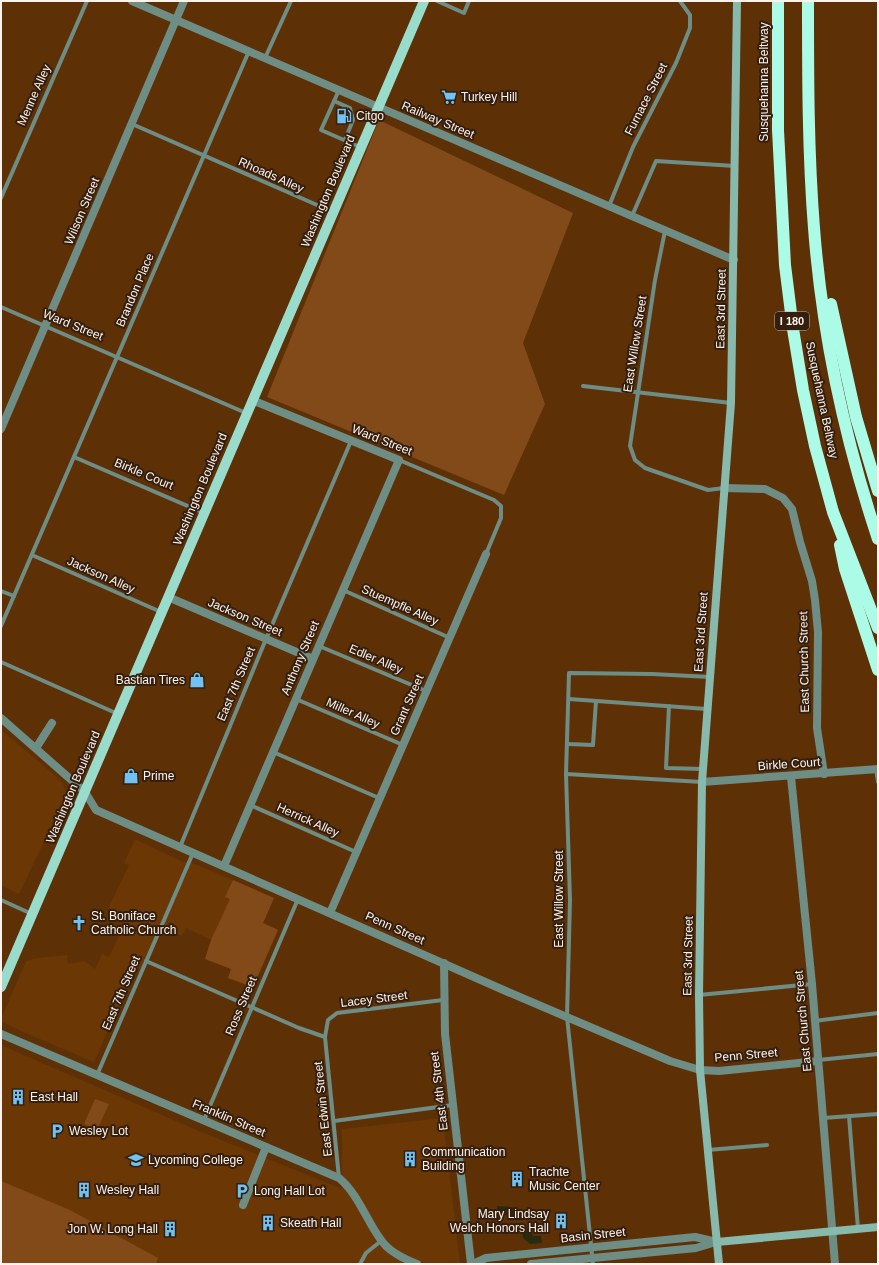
<svg xmlns="http://www.w3.org/2000/svg" width="879" height="1265" viewBox="0 0 879 1265" font-family="Helvetica,sans-serif">
  <style>
    .built { fill: #6b3704 }
    .green { fill: #834a19 }
    .water { fill: #272c0e }
    .lines { fill: none; stroke-linecap: round; stroke-linejoin: round }
    .service { stroke: #6e8d85; stroke-width: 4 }
    .minor { stroke: #6e8d85; stroke-width: 8 }
    .tertiary { stroke: #6e8d85; stroke-width: 8 }
    .secondary { stroke: #87baac; stroke-width: 8 }
    .primary { stroke: #9adccb; stroke-width: 10 }
    .motorway { stroke: #abfbe7; stroke-width: 12 }
    .labels { text-anchor: middle; dominant-baseline: central; stroke-width: 4; stroke-linejoin: round; paint-order: stroke }
    .shield { fill: #341f0f; stroke: #c1b3a8; stroke-width: 1 }
    .shield-label { font-size: 11px; font-weight: bold; fill: #fef2ea }
    .street-label { font-size: 12px; fill: #fef2ea; stroke: #341f0f }
    .poi-label { font-size: 12px; fill: #fef2ea; stroke: #341f0f; text-anchor: start }
  </style>
  <rect width="100%" height="100%" fill="#5e3006"/>
  <g class="built">
    <polygon points="1,730 57,777 63,784 67,794 19,894 1,885"/>
    <polygon points="135,839 183,862 189,862 207,869 274,898 263,923 278,930 253,987 228,978 231,969 205,959 211,940 186,928 182,936 161,928 142,969 136,967 94,1062 23,1032 1,1021 1,1019 26,961 37,958 67,955 68,964 85,961 95,969 102,954 109,957 126,920 107,911 129,865 124,863"/>
    <polygon points="1,1045 199,1131 342,1189 342,1129 443,1118 460,1264 1,1264"/>
  </g>
  <g class="green">
    <polygon points="379,120 573,213 523,343 545,404 504,495 267,397"/>
    <polygon points="233,880 274,898 263,923 278,930 253,987 228,978 231,969 205,959 211,940 230,899 225,897"/>
    <polygon points="95,1099 109,1104 97,1130 84,1124"/>
    <polygon points="1,1181 70,1210 158,1258 156,1264 1,1264"/>
  </g>
  <g class="water">
    <polygon points="497,1206 511,1207 518,1210 512,1217 506,1215 497,1215"/>
    <polygon points="531,1231 533,1236 541,1236 542,1243 530,1244 523,1238 522,1232"/>
  </g>
  <g class="lines">
    <g class="service">
      <polyline points="437,1 464,13 469,1"/>
      <polyline points="265,58 291,1"/>
      <polyline points="339,90 321,130 360,147"/>
      <polyline points="334,101 350,108 353,120 345,140"/>
      <polyline points="132,124 333,212"/>
      <polyline points="1,198 87,1"/>
      <polyline points="609,206 633,147 676,63 690,28 690,15 680,1"/>
      <polyline points="632,216 656,161 735,166"/>
      <polyline points="665,231 655,280 630,446 635,460 645,468 708,490 724,488"/>
      <polyline points="1,307 246,413"/>
      <polyline points="583,386 731,403"/>
      <polyline points="74,457 204,513"/>
      <polyline points="399,460 494,500 501,506 501,518 486,554"/>
      <polyline points="32,555 161,612"/>
      <polyline points="343,590 450,638"/>
      <polyline points="1,591 14,596"/>
      <polyline points="1,626 249,51"/>
      <polyline points="319,646 426,691"/>
      <polyline points="1,662 118,714"/>
      <polyline points="296,699 403,745"/>
      <polyline points="569,699 707,709"/>
      <polyline points="669,706 666,768 703,769"/>
      <polyline points="567,744 593,745 596,701"/>
      <polyline points="273,752 379,798"/>
      <polyline points="876,769 878,782"/>
      <polyline points="566,774 702,782"/>
      <polyline points="250,805 356,852"/>
      <polyline points="180,847 266,639 351,441"/>
      <polyline points="1,900 32,914"/>
      <polyline points="146,961 299,1028 325,1037"/>
      <polyline points="699,995 812,984"/>
      <polyline points="814,1021 878,1013"/>
      <polyline points="818,1060 878,1054"/>
      <polyline points="97,1075 193,853"/>
      <polyline points="849,1116 858,1229"/>
      <polyline points="823,1118 878,1114"/>
      <polyline points="204,1120 298,899"/>
      <polyline points="334,1121 453,1105"/>
      <polyline points="708,1150 767,1145"/>
      <polyline points="339,1178 325,1037 328,1020 337,1013 443,1000"/>
      <polyline points="360,1264 366,1253 381,1241"/>
      <polyline points="593,1264 567,1017 570,900 566,774 569,673 652,674 710,677"/>
    </g>
    <g class="minor">
      <polyline points="132,1 734,260"/>
      <polyline points="1,429 184,1"/>
      <polyline points="724,488 765,489 783,498 792,509 800,542 812,581 815,600 818,632 817,728 824,774"/>
      <polyline points="168,597 313,659"/>
      <polyline points="36,748 52,723"/>
      <polyline points="791,777 812,984 835,1264"/>
      <polyline points="702,782 878,769"/>
      <polyline points="85,792 96,810 508,992 670,1061 700,1070 719,1071 818,1061"/>
      <polyline points="224,866 399,460 252,400"/>
      <polyline points="330,913 486,554"/>
      <polyline points="444,963 445,1034 471,1264"/>
      <polyline points="243,1205 266,1147"/>
    </g>
    <g class="tertiary">
      <polyline points="1,718 85,792"/>
      <path d="M1 1034 339 1178C359 1195 366 1220 381 1240 389 1252 404 1259 417 1264"/>
      <polyline points="473,1264 486,1258 695,1237 717,1242"/>
      <polyline points="531,1264 696,1248 716,1242"/>
    </g>
    <g class="secondary">
      <polyline points="717,1242 878,1227"/>
      <polyline points="719,1264 700,1070 699,995 702,782 731,403 737,1"/>
    </g>
    <polyline class="primary" points="1,987 424,1"/>
    <g class="motorway">
      <polyline points="778,1 778,130 785,265 793,329 803,390 815,446 833,512 878,628"/>
      <path d="M808 1C808 77 808 153 814 228 822 333 845 440 878 539"/>
      <polyline points="831,304 856,417 878,491"/>
      <polyline points="840,545 845,569 878,670"/>
    </g>
  </g>
  <defs>
    <g id="supermarket-bare" transform="scale(1.2)"><path d="M-6-5.5h2.5l.6 2H6L4.5 2H-2.5L-4.4-4H-6ZM-1.5 3.2a1.3 1.3 0 1 0 .1 0ZM3 3.2a1.3 1.3 0 1 0 .1 0Z" fill="#6fc2f4" stroke="#341f0f" stroke-width="2.5" paint-order="stroke"/></g>
    <g id="fuel-bare" transform="scale(1.2)"><path d="M-5.5-6h7V0h2V4h1.3V-2.5L3-4.5l.8-.8L6-3V5H2.5V1h-1V6h-7ZM-4.2-4.7v3.2H.2V-4.7Z" fill="#6fc2f4" stroke="#341f0f" stroke-width="2.5" paint-order="stroke"/></g>
    <g id="shop-bare" transform="scale(1.2)"><path d="M-5-2.5h2.3a2.7 3.5 0 0 1 5.4 0H5L5.5 6h-11ZM-1.5-2.5h3a1.5 2.3 0 0 0-3 0Z" fill="#6fc2f4" stroke="#341f0f" stroke-width="2.5" paint-order="stroke"/></g>
    <g id="church-bare" transform="scale(1.2)"><path d="M-1.2-6h2.4v3.5h3.3v2.4h-3.3V6h-2.4V-.1h-3.3v-2.4h3.3Z" fill="#6fc2f4" stroke="#341f0f" stroke-width="2.5" paint-order="stroke"/></g>
    <g id="building-bare" transform="scale(1.2)"><path d="M-4-6H4V6H1V3H-1V6H-4ZM-2.5-4.3h1.7v1.8h-1.7ZM.8-4.3h1.7v1.8H.8ZM-2.5-1h1.7V.8h-1.7ZM.8-1h1.7V.8H.8Z" fill="#6fc2f4" stroke="#341f0f" stroke-width="2.5" paint-order="stroke"/></g>
    <g id="parking-bare" transform="scale(1.2)"><path d="M-3.5-5.5H1a3.5 3.5 0 0 1 0 7H-1V5.5H-3.5ZM-1-3.4V-.6H.8a1.4 1.4 0 0 0 0-2.8Z" fill="#6fc2f4" stroke="#341f0f" stroke-width="2.5" paint-order="stroke"/></g>
    <g id="university-bare" transform="scale(1.2)"><path d="M0-5L7-2L0 1L-7-2ZM-4 1L0 2.5L4 1V4Q0 6-4 4Z" fill="#6fc2f4" stroke="#341f0f" stroke-width="2.5" paint-order="stroke"/></g>
  </defs>
  <g fill-rule="evenodd">
    <use href="#supermarket-bare" x="449" y="97"/>
    <use href="#fuel-bare" x="344" y="116"/>
    <use href="#shop-bare" x="197" y="680"/>
    <use href="#shop-bare" x="131" y="776"/>
    <use href="#church-bare" x="79" y="923"/>
    <use href="#building-bare" x="18" y="1097"/>
    <use href="#parking-bare" x="57" y="1131"/>
    <use href="#building-bare" x="410" y="1159"/>
    <use href="#university-bare" x="136" y="1160"/>
    <use href="#building-bare" x="517" y="1179"/>
    <use href="#building-bare" x="84" y="1190"/>
    <use href="#parking-bare" x="242" y="1191"/>
    <use href="#building-bare" x="561" y="1221"/>
    <use href="#building-bare" x="268" y="1223"/>
    <use href="#building-bare" x="170" y="1229"/>
  </g>
  <g class="labels">
    <rect class="shield" x="775" y="312" width="34" height="18" rx="3"/>
    <g class="shield-label">
      <text x="792" y="321">I 180</text>
    </g>
    <g class="street-label">
      <text transform="translate(764 82) rotate(-90)">Susquehanna Beltway</text>
      <text transform="translate(34 95) rotate(-66)">Menne Alley</text>
      <text transform="translate(646 99) rotate(-63)">Furnace Street</text>
      <text transform="translate(438 120) rotate(23)">Railway Street</text>
      <text transform="translate(271 175) rotate(24)">Rhoads Alley</text>
      <text transform="translate(328 191) rotate(-67)">Washington Boulevard</text>
      <text transform="translate(82 211) rotate(-67)">Wilson Street</text>
      <text transform="translate(135 290) rotate(-67)">Brandon Place</text>
      <text transform="translate(721 309) rotate(-89)">East 3rd Street</text>
      <text transform="translate(73 325) rotate(22)">Ward Street</text>
      <text transform="translate(635 344) rotate(-81)">East Willow Street</text>
      <text transform="translate(822 400) rotate(78)">Susquehanna Beltway</text>
      <text transform="translate(382 440) rotate(22)">Ward Street</text>
      <text transform="translate(144 474) rotate(23)">Birkle Court</text>
      <text transform="translate(200 489) rotate(-67)">Washington Boulevard</text>
      <text transform="translate(101 575) rotate(24)">Jackson Alley</text>
      <text transform="translate(400 605) rotate(24)">Stuempfle Alley</text>
      <text transform="translate(245 617) rotate(23)">Jackson Street</text>
      <text transform="translate(701 632) rotate(-86)">East 3rd Street</text>
      <text transform="translate(300 658) rotate(-67)">Anthony Street</text>
      <text transform="translate(376 659) rotate(23)">Edler Alley</text>
      <text transform="translate(804 662) rotate(-91)">East Church Street</text>
      <text transform="translate(236 684) rotate(-67)">East 7th Street</text>
      <text transform="translate(407 705) rotate(-66)">Grant Street</text>
      <text transform="translate(353 713) rotate(24)">Miller Alley</text>
      <text transform="translate(789 764) rotate(-4)">Birkle Court</text>
      <text transform="translate(73 787) rotate(-67)">Washington Boulevard</text>
      <text transform="translate(308 820) rotate(24)">Herrick Alley</text>
      <text transform="translate(559 899) rotate(-90)">East Willow Street</text>
      <text transform="translate(395 928) rotate(24)">Penn Street</text>
      <text transform="translate(688 956) rotate(-89)">East 3rd Street</text>
      <text transform="translate(121 993) rotate(-67)">East 7th Street</text>
      <text transform="translate(374 999) rotate(-7)">Lacey Street</text>
      <text transform="translate(241 1006) rotate(-67)">Ross Street</text>
      <text transform="translate(803 1021) rotate(-95)">East Church Street</text>
      <text transform="translate(746 1055) rotate(-5)">Penn Street</text>
      <text transform="translate(439 1091) rotate(-97)">East 4th Street</text>
      <text transform="translate(323 1109) rotate(-96)">East Edwin Street</text>
      <text transform="translate(229 1118) rotate(23)">Franklin Street</text>
      <text transform="translate(593 1235) rotate(-6)">Basin Street</text>
    </g>
    <g class="poi-label">
      <text x="461" y="97">Turkey Hill</text>
      <text x="356" y="116">Citgo</text>
      <text x="185" y="680" text-anchor="end">Bastian Tires</text>
      <text x="143" y="776">Prime</text>
      <text x="91" y="916">St. Boniface<tspan x="91" dy="14">Catholic Church</tspan></text>
      <text x="30" y="1097">East Hall</text>
      <text x="69" y="1131">Wesley Lot</text>
      <text x="422" y="1152">Communication<tspan x="422" dy="14">Building</tspan></text>
      <text x="148" y="1160">Lycoming College</text>
      <text x="529" y="1172">Trachte<tspan x="529" dy="14">Music Center</tspan></text>
      <text x="96" y="1190">Wesley Hall</text>
      <text x="254" y="1191">Long Hall Lot</text>
      <text x="549" y="1214" text-anchor="end">Mary Lindsay<tspan x="549" dy="14">Welch Honors Hall</tspan></text>
      <text x="280" y="1223">Skeath Hall</text>
      <text x="158" y="1229" text-anchor="end">Jon W. Long Hall</text>
    </g>
  </g>
  <rect width="879" height="1265" fill="none" stroke="#fef2ea" stroke-width="4"/>
</svg>
